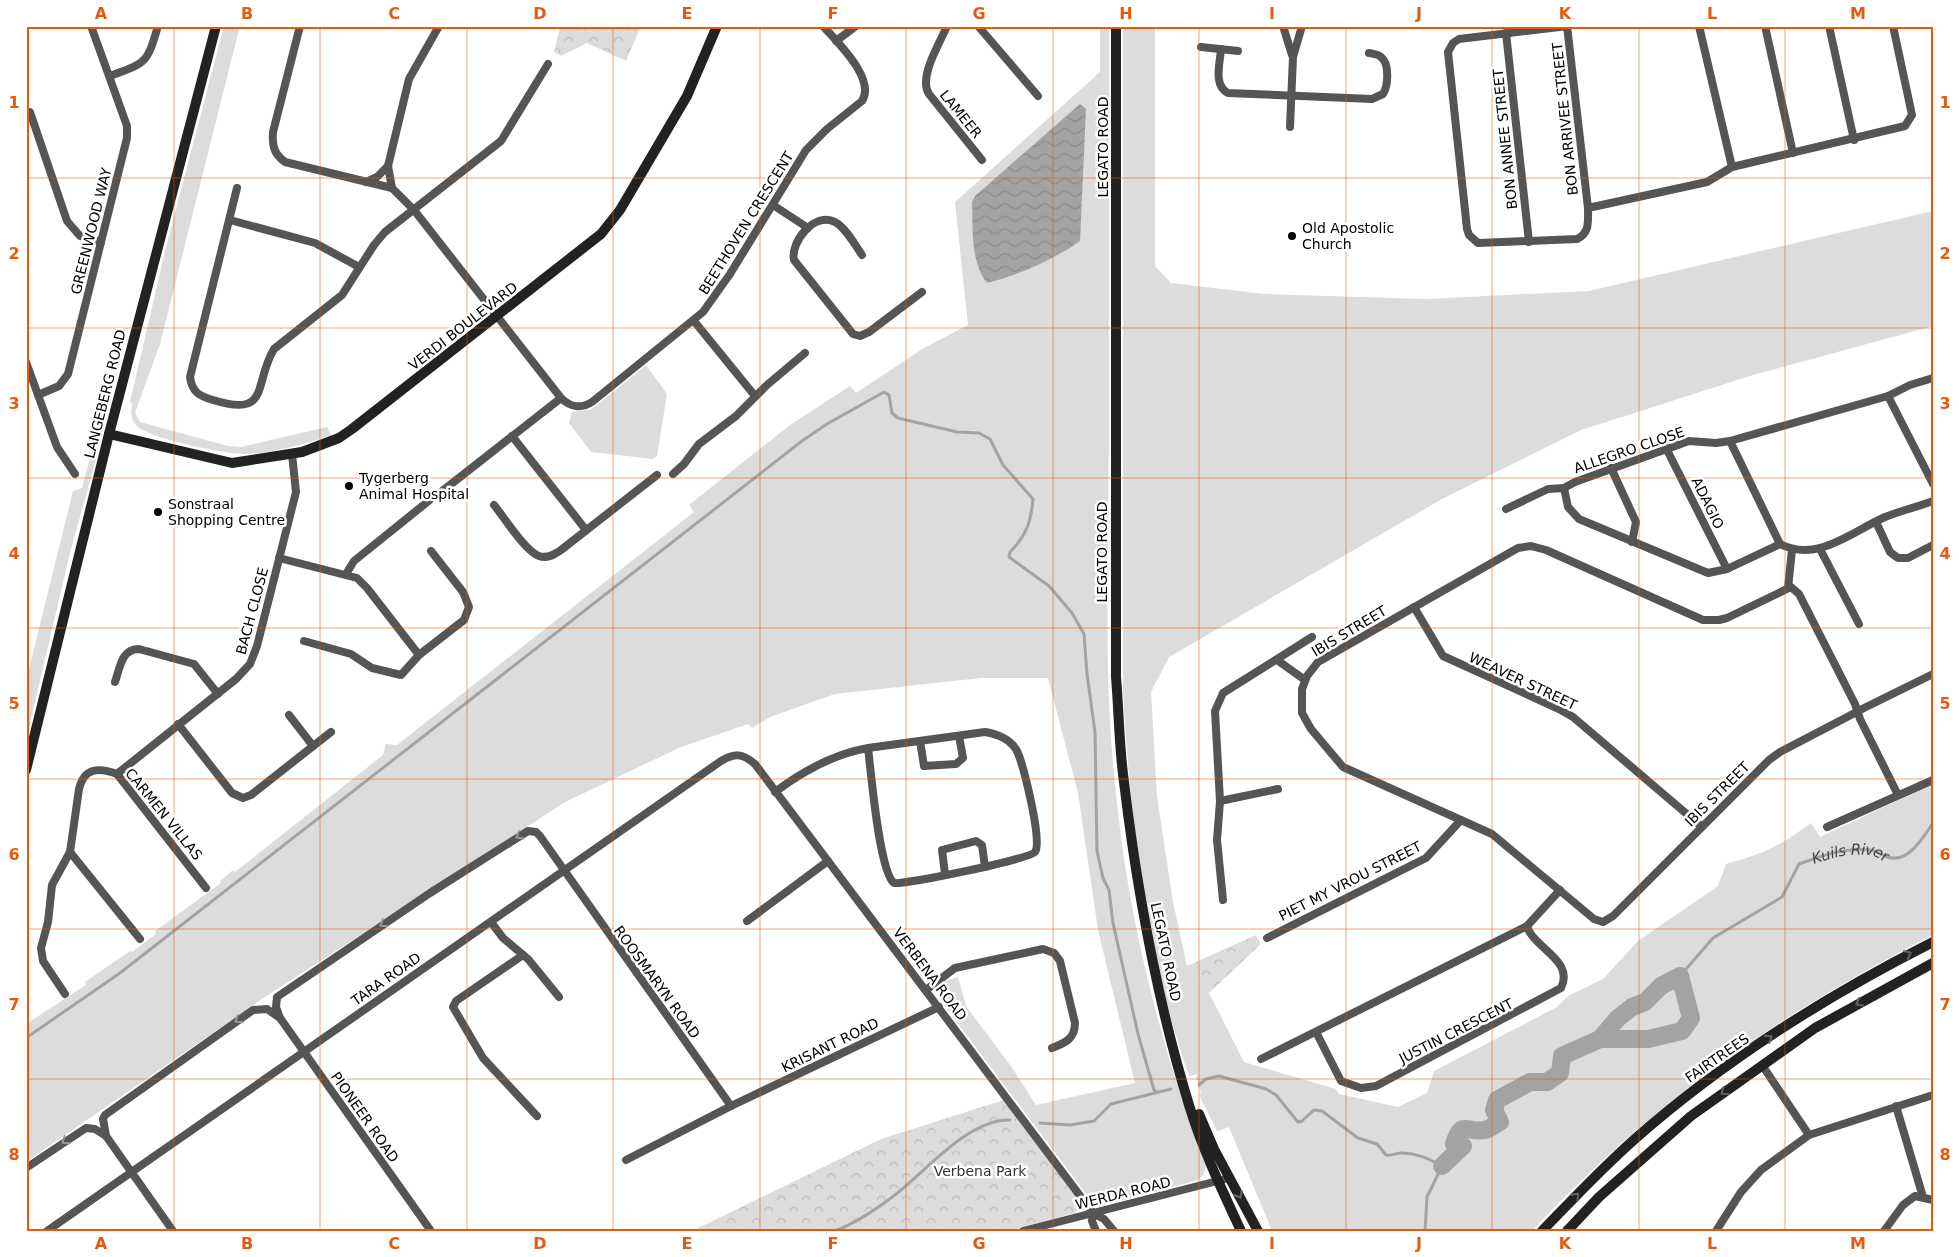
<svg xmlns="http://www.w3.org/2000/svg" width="1959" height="1257" viewBox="0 0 1959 1257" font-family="'DejaVu Sans',sans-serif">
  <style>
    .grass { fill: #dcdcdc }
    .forest { fill: url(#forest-crowns) }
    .water { fill: url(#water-waves) }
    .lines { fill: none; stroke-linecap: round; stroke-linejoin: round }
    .stream { stroke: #a3a3a3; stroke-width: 3 }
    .river { stroke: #a3a3a3; stroke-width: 18 }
    .street { stroke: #555; stroke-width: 8 }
    .secondary { stroke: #222; stroke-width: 10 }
    .oneway { stroke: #999 }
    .oneway2 { stroke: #646464 }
    .grid { fill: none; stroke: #e8590c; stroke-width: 1; stroke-opacity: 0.55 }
    .poi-dot { fill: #000; stroke: #fff; stroke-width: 2 }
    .labels { text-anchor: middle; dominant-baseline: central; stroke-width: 5; stroke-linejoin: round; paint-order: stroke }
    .street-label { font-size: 14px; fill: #000; stroke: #fff }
    .poi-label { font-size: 14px; fill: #000; stroke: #fff; text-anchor: start }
    .park-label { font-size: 14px; fill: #333; stroke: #fff }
    .water-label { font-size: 15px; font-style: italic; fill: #444; stroke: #fff }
    .neatline { fill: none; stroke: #e8590c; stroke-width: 2 }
    .grid-label { font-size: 16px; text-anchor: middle; font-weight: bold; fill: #e8590c }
  </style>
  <defs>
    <pattern id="forest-crowns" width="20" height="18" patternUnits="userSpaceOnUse" patternTransform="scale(1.25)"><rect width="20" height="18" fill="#dcdcdc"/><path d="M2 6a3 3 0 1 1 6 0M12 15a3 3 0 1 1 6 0" fill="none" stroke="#bbb"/></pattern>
    <pattern id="water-waves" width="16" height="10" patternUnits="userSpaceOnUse" patternTransform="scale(1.25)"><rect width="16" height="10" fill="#a3a3a3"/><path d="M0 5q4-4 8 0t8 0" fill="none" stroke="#8b8b8b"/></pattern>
  </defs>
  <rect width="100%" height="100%" fill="#fff"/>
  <g class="grass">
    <path d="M224 26H240L160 344 135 413 140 422 228 446 241 447 327 427 331 435C311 443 270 453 248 454 228 455 150 439 137 426 130 419 131 412 132 404L130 402 166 247Z"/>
    <path d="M1100 26H1109C1109 165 1109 304 1109 444 1108 563 1103 684 1117 803 1130 928 1162 1050 1206 1167L1204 1174 1198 1180 1102 1206 1092 1202 938 997 937 989 942 982 958 977 966 1006 1013 1069 1036 1105 1135 1083 1098 930 1078 793 1048 678H981L835 694 770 717 752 728 748 724 681 747 565 802 265 997 26 1162V1024L86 985 85 982 130 951 132 952 156 934 155 931 221 883 220 881 233 870 235 872 383 755 386 744 397 745 694 512 689 505 790 425 850 386 856 393 924 348 968 325 955 202 1100 72Z"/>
    <path d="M1123 26H1155V266L1171 283 1265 294 1427 299 1589 291 1933 211V326L1753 375 1581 430 1442 499 1169 657 1151 692 1157 796 1173 902 1187 966 1209 993 1244 1062 1336 1089 1339 1094 1398 1107 1427 1093 1434 1071 1557 1007 1568 996 1603 979 1638 941 1718 886 1726 864C1761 855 1782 845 1811 823L1820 837 1933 784V935C1782 1011 1647 1107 1532 1231H1272L1229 1127 1217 1131 1199 1095 1201 1092 1196 1077 1197 1074 1189 1076C1146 952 1130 820 1123 690Z"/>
    <polygon points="646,365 667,394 657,456 653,459 591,452 569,423 572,412 592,409"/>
    <polygon points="90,458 96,459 70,553 26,740 26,681 73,491 82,488"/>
  </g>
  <g class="forest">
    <polygon points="558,26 641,26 626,61 587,43 561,56 554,52 560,28"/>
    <polygon points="1256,935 1261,944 1209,993 1187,966"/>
    <polygon points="1004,1100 1079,1201 1079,1208 1075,1213 1009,1231 692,1231 881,1139"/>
  </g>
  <path class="water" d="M1080 104 1086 109 1080 241C1055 259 1017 276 987 283 970 261 973 228 972 202L975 196Z"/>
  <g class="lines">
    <g class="stream">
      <path id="s1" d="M1680 976 1713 938 1782 897 1799 864C1822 856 1844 847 1870 850 1876 850 1881 855 1887 857 1909 864 1923 837 1933 823"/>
      <path d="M26 1038 120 973 802 441 827 424 884 392 889 395 892 413 898 418 957 432 979 433 990 439 1003 465 1033 499C1031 521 1027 535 1010 552L1009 557 1049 586 1072 613 1084 634 1087 674 1095 732 1097 851 1103 878 1109 890 1113 923 1138 1034 1154 1090 1157 1092"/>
      <path d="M1199 1085 1206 1079 1219 1076 1266 1089 1276 1095 1298 1122 1302 1121 1314 1110 1322 1111 1358 1138 1377 1144 1386 1155C1392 1156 1396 1153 1402 1153 1416 1153 1430 1159 1442 1166L1427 1197 1425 1231"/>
      <polyline points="1040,1123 1070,1125 1094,1121 1111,1104 1171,1089"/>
      <path d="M835 1231C853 1224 875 1210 891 1198 924 1174 967 1119 1010 1120"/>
    </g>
    <path class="river" d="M1442 1166 1463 1146 1454 1144C1462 1118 1467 1134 1485 1130 1490 1129 1495 1124 1500 1122L1494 1110 1497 1100 1530 1082H1547L1560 1073 1562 1056 1600 1039H1648L1682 1031 1691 1018 1680 976 1661 986 1645 1002 1632 1007 1617 1019 1600 1039"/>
    <g class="street">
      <path d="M300 26 273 132C272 146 274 154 285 162L392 188"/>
      <path d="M439 26 409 79 388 166 392 188 414 210 561 398C570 407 581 409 592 402L703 312 730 274 806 150 827 129 862 101C876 79 838 43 823 26"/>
      <path d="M947 26C940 43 918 77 929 94L982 160"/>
      <polyline points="978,26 1038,96"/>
      <polyline points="1283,26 1292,55"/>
      <path d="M1567 26 1588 208C1588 221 1590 233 1577 239L1478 243 1469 235 1467 229 1448 52 1453 43 1459 39 1568 26"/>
      <polyline points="1699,26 1732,167"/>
      <polyline points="1765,26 1793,153"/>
      <polyline points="1829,26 1854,140"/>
      <polyline points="1506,33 1529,242"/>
      <polyline points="836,41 856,26"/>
      <polyline points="1201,47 1238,51"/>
      <path d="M1221 49C1220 64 1213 85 1228 93L1372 99 1383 94C1388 86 1390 64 1381 57 1378 54 1373 54 1369 53"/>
      <path d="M110 76C146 63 147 64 158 26"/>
      <polyline points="30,112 67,221 80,236 101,242"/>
      <polyline points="1290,127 1293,57 1302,26"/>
      <polyline points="366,182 377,177 388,166"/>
      <path d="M237 188 190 377C192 392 199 396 213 400 271 418 253 384 274 349L342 295 374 245 385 232 501 141 548 64"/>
      <polyline points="773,205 808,228"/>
      <polyline points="1588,208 1707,182 1732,167 1905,126 1912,115 1893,26"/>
      <polyline points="230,220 315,243 359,267"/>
      <path d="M862 255C855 245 846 228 835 222 815 211 790 242 794 260L853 334 860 336 869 332 922 292"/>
      <polyline points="694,321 755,396"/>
      <polyline points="26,362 57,447 75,474"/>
      <path d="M1933 378 1910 385 1888 396 1730 441 1716 443 1689 441 1575 482 1564 488 1568 507 1579 519 1708 573 1727 569 1780 544C1817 563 1851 532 1885 517 1900 511 1917 507 1933 501"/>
      <polyline points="38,395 59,386 68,374 127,138 127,126 91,26"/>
      <polyline points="1888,396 1933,484"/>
      <polyline points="512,436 586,530"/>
      <polyline points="1730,441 1780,544"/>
      <polyline points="1666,448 1727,569"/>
      <polyline points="1611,468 1636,522 1632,542"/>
      <polyline points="673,474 684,464 699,444 736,416 767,385 805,353"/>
      <polyline points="441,492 561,398"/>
      <path d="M494 505C504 517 525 551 539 556 547 559 554 555 561 550L657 475"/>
      <polyline points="1506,509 1548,489 1564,488"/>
      <polyline points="1876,522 1890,552 1898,558 1908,558 1933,545"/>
      <polyline points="1820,549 1859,624"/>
      <polyline points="279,558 357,578 367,588 419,655"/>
      <polyline points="346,574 354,561 431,499"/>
      <polyline points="1788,588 1792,550"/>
      <polyline points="1414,607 1443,656 1559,709 1573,717 1702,827"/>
      <polyline points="304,641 351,654 372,668 401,675 419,655 464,620 469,607 463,592 431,551"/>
      <polyline points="1277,660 1305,680"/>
      <path d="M115 682C120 668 121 649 139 649L194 664 218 694"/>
      <polyline points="289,715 313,746"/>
      <polyline points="178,724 232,793 243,798 251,795 331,732"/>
      <polyline points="920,741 924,766 956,764 963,758 959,736"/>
      <polyline points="117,774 236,679 250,664 257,646 296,492 292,454"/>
      <path d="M775 792C803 771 833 754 868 748L985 732C997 734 1010 738 1017 751 1023 764 1043 842 1035 852 1030 859 904 885 894 883 879 871 871 771 868 748"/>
      <polyline points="1898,795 1860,719 1855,704 1799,594 1791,587 1727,618 1719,620 1703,620 1546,550 1531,546 1518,548 1318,662 1307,676 1302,689 1302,713 1311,729 1343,767 1492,834 1594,919 1603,922 1613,916 1769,760 1780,752 1849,716 1864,708 1933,674"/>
      <polyline points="1220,801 1278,789"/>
      <polyline points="1827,827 1933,780"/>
      <polyline points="70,852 140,939"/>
      <polyline points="945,874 942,850 976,841 982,845 985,867"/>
      <polyline points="1223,900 1217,840 1220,801 1215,711 1223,693 1312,637"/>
      <polyline points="747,921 828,861"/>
      <polyline points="491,922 503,938 528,959 559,997"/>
      <polyline points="1267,938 1426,858 1461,820"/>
      <polyline points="523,955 456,1001 453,1007 483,1058 537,1116"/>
      <path d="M926 990 955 968 1043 949 1054 953 1060 961 1075 1023C1075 1039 1065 1043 1052 1048"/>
      <path d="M65 994 43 961 41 948 48 922 52 885 70 852 79 789C84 768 98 767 117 774L206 888"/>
      <path d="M1316 1032 1341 1081 1361 1088 1376 1086 1561 988C1575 960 1533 948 1527 926"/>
      <polyline points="1261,1059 1527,926 1560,890"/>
      <polyline points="1762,1065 1809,1135"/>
      <polyline points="1896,1106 1923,1197"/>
      <polyline points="626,1160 731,1106 939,1007"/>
      <polyline points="26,1168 86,1128 95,1129 106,1136"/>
      <polyline points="1093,1213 1104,1219 1114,1231"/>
      <polyline points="1093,1213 1092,1221 1096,1231"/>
      <path d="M47 1231 721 761C735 753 742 753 755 764L1093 1213"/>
      <polyline points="173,1231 106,1136 103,1119 105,1115 253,1010 267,1009 280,1018"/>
      <polyline points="431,1231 280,1018 276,1007 277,997 430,893 528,831 536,832 540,836 731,1106"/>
      <polyline points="1023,1231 1229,1178"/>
      <polyline points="1716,1231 1741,1192 1761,1170 1809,1135 1933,1095"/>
      <polyline points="1884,1231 1903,1205 1915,1196 1933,1200"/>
    </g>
    <g class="secondary">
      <path d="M1116 26V677C1119 712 1119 747 1124 782 1137 891 1157 1000 1189 1105 1202 1148 1222 1190 1241 1231"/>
      <polyline points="109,434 232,463 302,452 339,438 352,429 601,234 620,210 687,96 717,26"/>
      <polyline points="26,770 109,434 216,26"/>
      <polyline points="1199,1114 1214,1149 1258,1231"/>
      <path d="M1542 1231C1573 1199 1603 1167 1636 1138 1725 1060 1828 995 1933 942"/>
      <polyline points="1567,1231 1599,1197 1691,1116 1815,1028 1933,963"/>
    </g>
  </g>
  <defs><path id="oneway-chevron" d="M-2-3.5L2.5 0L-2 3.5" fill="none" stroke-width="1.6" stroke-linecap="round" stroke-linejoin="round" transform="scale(1.25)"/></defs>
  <g class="oneway">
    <use href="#oneway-chevron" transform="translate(519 836) rotate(150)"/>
    <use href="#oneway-chevron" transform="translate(383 924) rotate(147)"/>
    <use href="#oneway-chevron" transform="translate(238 1020) rotate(145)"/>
    <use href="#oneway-chevron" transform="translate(65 1141) rotate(145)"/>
  </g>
  <g class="oneway2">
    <use href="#oneway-chevron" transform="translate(1908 954) rotate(-27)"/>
    <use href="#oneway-chevron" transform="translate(1859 1003) rotate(150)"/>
    <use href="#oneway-chevron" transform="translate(1769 1038) rotate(-33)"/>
    <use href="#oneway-chevron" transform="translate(1724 1092) rotate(144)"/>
    <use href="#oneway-chevron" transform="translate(1239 1195) rotate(61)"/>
    <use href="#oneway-chevron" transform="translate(1576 1196) rotate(-46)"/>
  </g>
  <path class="grid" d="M174 26V1231M320 26V1231M467 26V1231M613 26V1231M760 26V1231M906 26V1231M1053 26V1231M1199 26V1231M1346 26V1231M1492 26V1231M1639 26V1231M1785 26V1231M26 178H1933M26 328H1933M26 478H1933M26 628H1933M26 779H1933M26 929H1933M26 1079H1933"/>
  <g class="poi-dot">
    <circle cx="1292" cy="236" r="5"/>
    <circle cx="349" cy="486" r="5"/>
    <circle cx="158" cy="512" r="5"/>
  </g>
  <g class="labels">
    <g class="street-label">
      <text transform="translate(961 114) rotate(51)">LAMEER</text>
      <text transform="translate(1565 119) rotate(-96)">BON ARRIVEE STREET</text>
      <text transform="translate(1505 139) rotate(-96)">BON ANNEE STREET</text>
      <text transform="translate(1103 147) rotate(-90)">LEGATO ROAD</text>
      <text transform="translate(746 223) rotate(-58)">BEETHOVEN CRESCENT</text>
      <text transform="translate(91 231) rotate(-76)">GREENWOOD WAY</text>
      <text transform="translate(463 326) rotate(-38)">VERDI BOULEVARD</text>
      <text transform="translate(105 394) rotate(-76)">LANGEBERG ROAD</text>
      <text transform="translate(1629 450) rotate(-19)">ALLEGRO CLOSE</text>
      <text transform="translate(1708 503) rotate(64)">ADAGIO</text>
      <text transform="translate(1102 552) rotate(-90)">LEGATO ROAD</text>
      <text transform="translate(252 611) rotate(-75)">BACH CLOSE</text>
      <text transform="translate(1349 631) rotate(-31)">IBIS STREET</text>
      <text transform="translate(1523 681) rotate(25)">WEAVER STREET</text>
      <text transform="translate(1717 794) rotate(-45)">IBIS STREET</text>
      <text transform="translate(164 814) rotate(51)">CARMEN VILLAS</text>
      <text transform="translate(1350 881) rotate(-27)">PIET MY VROU STREET</text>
      <text transform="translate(1166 952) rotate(78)">LEGATO ROAD</text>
      <text transform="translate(930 974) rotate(53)">VERBENA ROAD</text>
      <text transform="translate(386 979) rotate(-35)">TARA ROAD</text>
      <text transform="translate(657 982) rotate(54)">ROOSMARYN ROAD</text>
      <text transform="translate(1456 1031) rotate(-27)">JUSTIN CRESCENT</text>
      <text transform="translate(830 1045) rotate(-26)">KRISANT ROAD</text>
      <text transform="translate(1717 1058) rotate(-35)">FAIRTREES</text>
      <text transform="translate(365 1117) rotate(55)">PIONEER ROAD</text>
      <text transform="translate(1123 1193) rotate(-14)">WERDA ROAD</text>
    </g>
    <g class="poi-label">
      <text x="1302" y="228">Old Apostolic<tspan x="1302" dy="16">Church</tspan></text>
      <text x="359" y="478">Tygerberg<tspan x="359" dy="16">Animal Hospital</tspan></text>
      <text x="168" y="504">Sonstraal<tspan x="168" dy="16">Shopping Centre</tspan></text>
    </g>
    <g class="park-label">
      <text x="980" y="1171">Verbena Park</text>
    </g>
    <g class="water-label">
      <text stroke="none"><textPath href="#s1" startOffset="221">Kuils River</textPath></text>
    </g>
  </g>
  <rect width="1959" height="1257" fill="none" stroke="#ffffff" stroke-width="55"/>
  <rect x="28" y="28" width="1904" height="1202" class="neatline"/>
  <g class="grid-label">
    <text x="101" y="19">A</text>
    <text x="247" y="19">B</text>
    <text x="394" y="19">C</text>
    <text x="540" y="19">D</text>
    <text x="687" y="19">E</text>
    <text x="833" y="19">F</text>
    <text x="979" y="19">G</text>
    <text x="1126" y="19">H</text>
    <text x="1272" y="19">I</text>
    <text x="1419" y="19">J</text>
    <text x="1565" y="19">K</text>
    <text x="1712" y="19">L</text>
    <text x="1858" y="19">M</text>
    <text x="14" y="108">1</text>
    <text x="1945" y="108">1</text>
    <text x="14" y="259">2</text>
    <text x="1945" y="259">2</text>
    <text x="14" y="409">3</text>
    <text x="1945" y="409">3</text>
    <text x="14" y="559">4</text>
    <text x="1945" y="559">4</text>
    <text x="14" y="709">5</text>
    <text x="1945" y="709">5</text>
    <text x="14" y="860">6</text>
    <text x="1945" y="860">6</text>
    <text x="14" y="1010">7</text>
    <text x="1945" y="1010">7</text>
    <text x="14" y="1160">8</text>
    <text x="1945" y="1160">8</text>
    <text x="101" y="1249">A</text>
    <text x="247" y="1249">B</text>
    <text x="394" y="1249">C</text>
    <text x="540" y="1249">D</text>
    <text x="687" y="1249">E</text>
    <text x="833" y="1249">F</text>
    <text x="979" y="1249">G</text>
    <text x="1126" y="1249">H</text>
    <text x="1272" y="1249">I</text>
    <text x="1419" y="1249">J</text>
    <text x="1565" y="1249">K</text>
    <text x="1712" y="1249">L</text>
    <text x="1858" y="1249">M</text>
  </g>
</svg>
